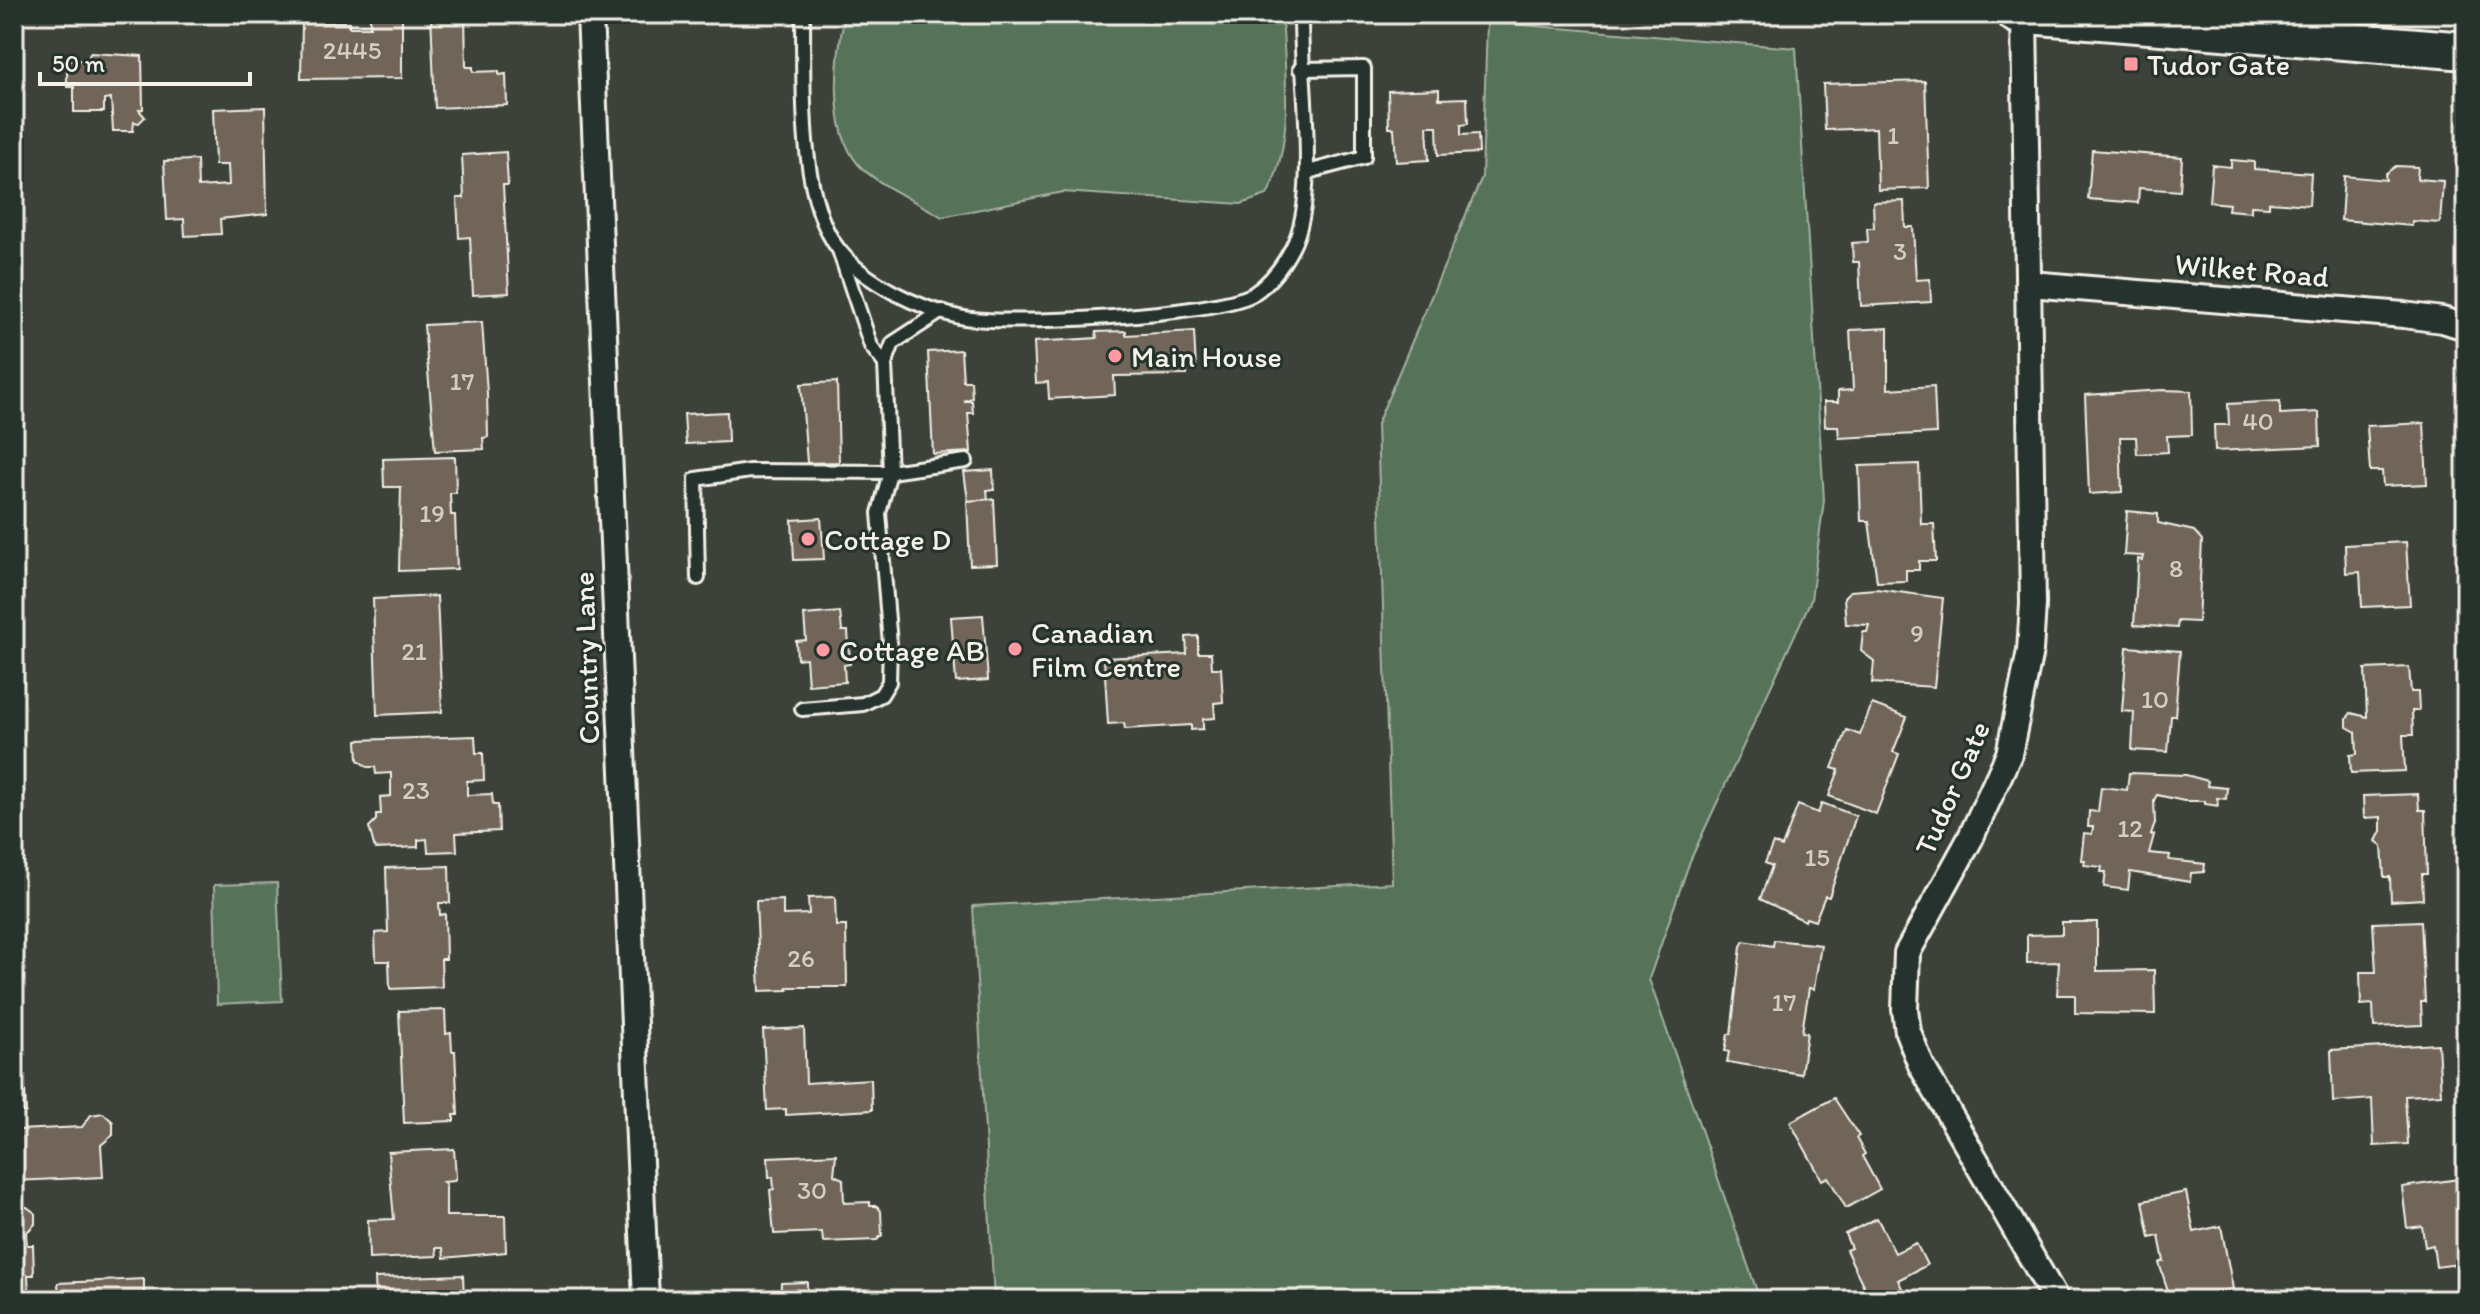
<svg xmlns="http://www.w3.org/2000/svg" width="2480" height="1314" viewBox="0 0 2480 1314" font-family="Itim,sans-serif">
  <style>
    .green { fill: #57735a; stroke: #a6b2a1; stroke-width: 2 }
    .building { fill: #6f6558; stroke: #f4f1e8; stroke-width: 2 }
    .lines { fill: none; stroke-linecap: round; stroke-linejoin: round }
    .service-casing { stroke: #f4f1e8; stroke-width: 18 }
    .minor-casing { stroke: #f4f1e8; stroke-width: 30 }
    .secondary-casing { stroke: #f4f1e8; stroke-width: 42 }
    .service { stroke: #26332d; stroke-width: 12 }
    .minor { stroke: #26332d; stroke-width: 24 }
    .secondary { stroke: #26332d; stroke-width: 36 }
    .poi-dot { fill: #ff9aa2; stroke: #26332d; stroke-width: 3 }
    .labels { text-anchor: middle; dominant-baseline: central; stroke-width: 6; stroke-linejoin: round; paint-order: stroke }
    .number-label { font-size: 26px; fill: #d3cec4 }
    .poi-label { font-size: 30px; fill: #f4f1e8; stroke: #26332d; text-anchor: start }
    .street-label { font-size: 30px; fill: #f4f1e8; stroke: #26332d }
  </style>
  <rect width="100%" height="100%" fill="#3c423a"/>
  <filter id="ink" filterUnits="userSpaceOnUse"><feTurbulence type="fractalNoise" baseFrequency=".0125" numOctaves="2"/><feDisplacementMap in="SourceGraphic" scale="16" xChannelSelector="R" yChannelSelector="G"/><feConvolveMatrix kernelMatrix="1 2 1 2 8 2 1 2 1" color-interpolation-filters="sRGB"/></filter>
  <g filter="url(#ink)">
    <g class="green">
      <path d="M845 14H1282C1285 72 1295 142 1267 195L1241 204 1063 192 942 217C919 203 874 183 858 164 828 129 836 56 845 14Z"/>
      <polygon points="1487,22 1796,48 1824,500 1811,600 1690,861 1649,979 1760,1300 994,1300 973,906 1392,883 1377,424 1482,177"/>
      <polygon points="277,883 282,1001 217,1004 214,885"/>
    </g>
    <g class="building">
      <polygon points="370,14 402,14 402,78 301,79 302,22 349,22 349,27 370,27"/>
      <polygon points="431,14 465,14 466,67 473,67 473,72 499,71 499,75 506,74 507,105 435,108"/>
      <polygon points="90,53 142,56 143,109 139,110 145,117 139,123 134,122 133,131 113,131 111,99 104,100 104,112 74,112 74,87 67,87 67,61 88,60"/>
      <polygon points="1925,81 1929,188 1878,190 1876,128 1825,130 1823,84"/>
      <polygon points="1439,89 1439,99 1467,98 1468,124 1461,125 1461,135 1478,134 1479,153 1438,155 1437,126 1427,126 1429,160 1396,162 1394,128 1389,128 1388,91"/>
      <polygon points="265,107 267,214 220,219 221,234 185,236 184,219 167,220 164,161 197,160 198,187 229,185 228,165 215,165 213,109"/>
      <polygon points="2092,150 2182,157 2180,191 2139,188 2138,203 2088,199"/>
      <polygon points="506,152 508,185 503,185 509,293 473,295 470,237 459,238 457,198 464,198 462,155"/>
      <polygon points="2231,160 2254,162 2254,169 2311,173 2309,205 2269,202 2269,207 2251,206 2251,212 2228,210 2229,204 2209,202 2212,165 2231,167"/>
      <polygon points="2396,166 2418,167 2417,179 2443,181 2440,223 2412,221 2412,226 2341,220 2344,176 2386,180 2385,174"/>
      <polygon points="1904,201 1905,227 1913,227 1916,280 1930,279 1931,302 1861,306 1859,262 1853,262 1852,243 1868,242 1867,228 1874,228 1873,202"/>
      <polygon points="482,322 487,393 488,437 483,438 484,449 435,451 424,325"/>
      <polygon points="1888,328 1888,389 1934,386 1936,433 1839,438 1838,426 1825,426 1824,402 1838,402 1838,391 1853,390 1850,330"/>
      <polygon points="1126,331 1126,335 1194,331 1196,370 1187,370 1187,375 1114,376 1115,395 1049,399 1048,382 1036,383 1034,342 1097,338 1096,332"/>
      <polygon points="961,350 963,381 971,381 972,398 964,401 972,401 973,413 968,413 971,452 933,454 928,352"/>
      <polygon points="837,382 839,462 807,463 801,384"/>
      <polygon points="2163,390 2191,391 2192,435 2167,436 2168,452 2137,454 2136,437 2120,437 2122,492 2089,494 2085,395"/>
      <polygon points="2280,401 2280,414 2319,412 2320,446 2215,451 2214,425 2229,425 2228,404"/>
      <polygon points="727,412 728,442 686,444 684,414"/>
      <polygon points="2424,423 2427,484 2383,486 2382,471 2370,471 2367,426"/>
      <polygon points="455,457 456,493 450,493 451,515 455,515 457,569 399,571 401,487 384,487 383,459"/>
      <polygon points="1919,464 1921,524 1934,524 1936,561 1919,561 1919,570 1906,570 1906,581 1877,582 1869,521 1861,521 1859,466"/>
      <polygon points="993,470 994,490 987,490 988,500 968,501 964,472"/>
      <polygon points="994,499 997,564 970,565 967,501"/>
      <polygon points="2127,511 2158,514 2158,523 2194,531 2202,540 2198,622 2178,621 2177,628 2134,625 2138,559 2142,560 2143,556 2124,555"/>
      <polygon points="821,518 824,559 794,560 792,520"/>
      <polygon points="2406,542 2410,605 2362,607 2360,572 2346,573 2345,545"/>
      <polygon points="1876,589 1943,598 1934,687 1872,683 1874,661 1861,651 1863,632 1867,632 1869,625 1846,624 1844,597 1850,591"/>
      <polygon points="437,596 442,712 377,715 373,599"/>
      <polygon points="840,612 842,631 848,631 850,664 844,665 845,682 808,685 806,658 797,659 796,641 806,640 804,615"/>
      <polygon points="983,615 988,680 956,682 951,617"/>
      <polygon points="1198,636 1198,653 1211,653 1212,668 1221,668 1223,702 1214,703 1215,718 1203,719 1203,729 1191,730 1191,725 1125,729 1124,723 1108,724 1104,658 1187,654 1186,637"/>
      <polygon points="2127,647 2180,651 2175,716 2171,716 2168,752 2132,750 2134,712 2122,711"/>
      <polygon points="2409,667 2411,692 2418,692 2419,711 2412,711 2413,735 2403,735 2405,771 2351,773 2350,755 2357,754 2356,732 2347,727 2347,718 2351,713 2367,717 2365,669"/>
      <polygon points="1872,704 1907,717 1893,752 1899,754 1876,814 1829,796 1839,770 1832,768 1847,730 1860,735"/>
      <polygon points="475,736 476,753 483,753 484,780 467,781 467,795 492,794 493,805 498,805 499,831 456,833 457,851 428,852 427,839 418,840 418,847 375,849 369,827 376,820 376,814 381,814 380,797 391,796 391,773 376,774 375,767 367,767 358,760 357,740"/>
      <polygon points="2129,773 2186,775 2208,781 2207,786 2227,788 2226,799 2217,798 2219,806 2205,804 2205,801 2184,801 2157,795 2154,800 2155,823 2151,835 2154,835 2149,853 2170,855 2169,860 2205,864 2204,872 2191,873 2190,882 2130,872 2128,890 2104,887 2106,872 2101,872 2102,867 2084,865 2085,860 2081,860 2084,833 2092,834 2093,827 2088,827 2089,811 2098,812 2101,787 2127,790"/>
      <polygon points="2418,794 2419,810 2425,810 2427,874 2422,874 2423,899 2391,901 2390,877 2384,877 2382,846 2376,841 2381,831 2381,817 2364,818 2363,796"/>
      <polygon points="1822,803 1856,816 1829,897 1825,896 1815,921 1806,918 1805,921 1760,899 1772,866 1765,863 1773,843 1782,847 1798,805 1818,813"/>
      <polygon points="449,866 450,903 439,903 440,915 445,914 446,959 441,959 442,987 390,989 389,961 376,961 375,933 388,932 386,868"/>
      <polygon points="835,897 836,926 846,926 847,987 787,987 788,990 760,991 756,901 783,900 783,915 809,914 808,898"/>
      <polygon points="2421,921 2425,1002 2421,1002 2422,1025 2374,1027 2373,1004 2361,1005 2360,972 2376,972 2373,923"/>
      <polygon points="2062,922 2097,922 2097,971 2154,970 2155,1014 2075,1013 2075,995 2057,995 2059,962 2027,963 2027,935 2062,934"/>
      <polygon points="1774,940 1821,945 1814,989 1809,988 1802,1032 1807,1033 1801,1074 1727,1062 1729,1052 1725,1051 1728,1034 1731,1034 1741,946 1744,941 1773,946"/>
      <polygon points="445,1010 446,1034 451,1033 452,1051 455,1051 458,1115 454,1115 454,1121 404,1123 399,1011"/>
      <polygon points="804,1028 806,1083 871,1079 872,1110 786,1115 786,1109 767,1110 763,1030"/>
      <polygon points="14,1044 14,1050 23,1049 26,1112 17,1112 18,1130 82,1127 91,1115 103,1113 113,1122 113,1135 101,1145 103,1177 14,1181"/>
      <polygon points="2438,1044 2441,1094 2405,1096 2408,1144 2374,1146 2372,1099 2333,1102 2331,1050"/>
      <polygon points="1834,1098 1859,1136 1856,1138 1865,1154 1862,1156 1880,1189 1846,1208 1828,1177 1822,1180 1790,1122"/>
      <polygon points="454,1149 456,1177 454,1181 443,1182 446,1184 446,1216 505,1216 506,1252 444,1258 443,1248 436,1248 437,1256 369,1259 368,1220 394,1219 388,1152"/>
      <polygon points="836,1154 834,1175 843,1179 844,1203 870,1202 870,1206 877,1206 881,1211 882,1235 877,1240 823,1242 822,1232 774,1234 770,1190 774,1189 773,1177 769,1177 768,1157"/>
      <polygon points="2466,1178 2466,1263 2436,1267 2433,1245 2425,1247 2422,1226 2407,1228 2402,1187"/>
      <polygon points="2186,1192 2194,1232 2221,1226 2233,1289 2171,1300 2159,1263 2164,1261 2159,1236 2150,1238 2143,1201"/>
      <polygon points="17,1207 27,1207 35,1213 35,1224 26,1233 27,1245 33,1245 34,1275 28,1275 29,1300 14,1300 14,1211"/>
      <polygon points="1877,1218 1895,1253 1916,1243 1927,1265 1898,1280 1908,1300 1880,1300 1873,1288 1866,1291 1846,1250 1851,1248 1845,1234"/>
      <polygon points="463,1275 464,1300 376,1300 375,1278"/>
      <polygon points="144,1279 144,1300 59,1300 58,1283"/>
      <polygon points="807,1282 807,1293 874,1290 875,1300 780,1300 781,1283"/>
    </g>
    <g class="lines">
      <g class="service-casing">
        <g id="service">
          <path d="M803 14C804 81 797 196 839 250 865 283 919 308 959 317 1003 327 1218 315 1253 294 1270 283 1283 265 1292 248 1320 195 1300 77 1301 14"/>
          <polyline points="1300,69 1364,68 1364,157 1308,172"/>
          <polyline points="840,253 871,346 885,364"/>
          <polyline points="698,578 696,479 750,471 890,472 966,461"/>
          <polyline points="802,709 863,704 881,695 889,682 890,644 879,513 890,472 885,364 893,343 942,311"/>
        </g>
      </g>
      <g class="minor-casing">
        <g id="minor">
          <polyline points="590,14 646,1300"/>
          <polyline points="2024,15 2033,604 2030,651 2009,754 1970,839 1907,953 1905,1009 1908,1032 1921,1065 2056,1300"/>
          <polyline points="2030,284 2404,315 2442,320 2466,327"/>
        </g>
      </g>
      <g class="secondary-casing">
        <polyline id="secondary" points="2016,14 2466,51"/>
      </g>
      <use href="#service" class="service"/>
      <use href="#minor" class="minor"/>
      <use href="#secondary" class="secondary"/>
    </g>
  </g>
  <g class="poi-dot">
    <rect x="2123" y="56" width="16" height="16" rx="4"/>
    <circle cx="1115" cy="356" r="8"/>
    <circle cx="808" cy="539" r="8"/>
    <circle cx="1015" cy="649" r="8"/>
    <circle cx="823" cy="650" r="8"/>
  </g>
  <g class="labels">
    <g class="number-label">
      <text x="352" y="50">2445</text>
      <text x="1893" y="135">1</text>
      <text x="1900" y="251">3</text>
      <text x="462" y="381">17</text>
      <text x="2258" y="421">40</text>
      <text x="432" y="513">19</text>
      <text x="2176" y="568">8</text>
      <text x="1917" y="633">9</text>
      <text x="414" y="651">21</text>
      <text x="2155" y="699">10</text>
      <text x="416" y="790">23</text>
      <text x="2130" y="828">12</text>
      <text x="1817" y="857">15</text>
      <text x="801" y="958">26</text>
      <text x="1784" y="1002">17</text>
      <text x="812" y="1190">30</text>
    </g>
    <g class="poi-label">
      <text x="2147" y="64">Tudor Gate</text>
      <text x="1131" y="356">Main House</text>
      <text x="824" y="539">Cottage D</text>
      <text x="1031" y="632">Canadian<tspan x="1031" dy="34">Film Centre</tspan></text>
      <text x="839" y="650">Cottage AB</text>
    </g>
    <g class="street-label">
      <text transform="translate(2252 270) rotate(5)">Wilket Road</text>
      <text transform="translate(586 658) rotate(-92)">Country Lane</text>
      <text transform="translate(1952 788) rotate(-66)">Tudor Gate</text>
    </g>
  </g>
  <rect width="2480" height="1314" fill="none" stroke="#26332d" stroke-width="48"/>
  <rect x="24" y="24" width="2432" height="1266" fill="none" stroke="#f4f1e8" stroke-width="3" filter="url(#ink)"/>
  <path d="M40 72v12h210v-12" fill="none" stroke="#f4f1e8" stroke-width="4"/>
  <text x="52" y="72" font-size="24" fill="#f4f1e8" stroke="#26332d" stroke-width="6" paint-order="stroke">50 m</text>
</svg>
